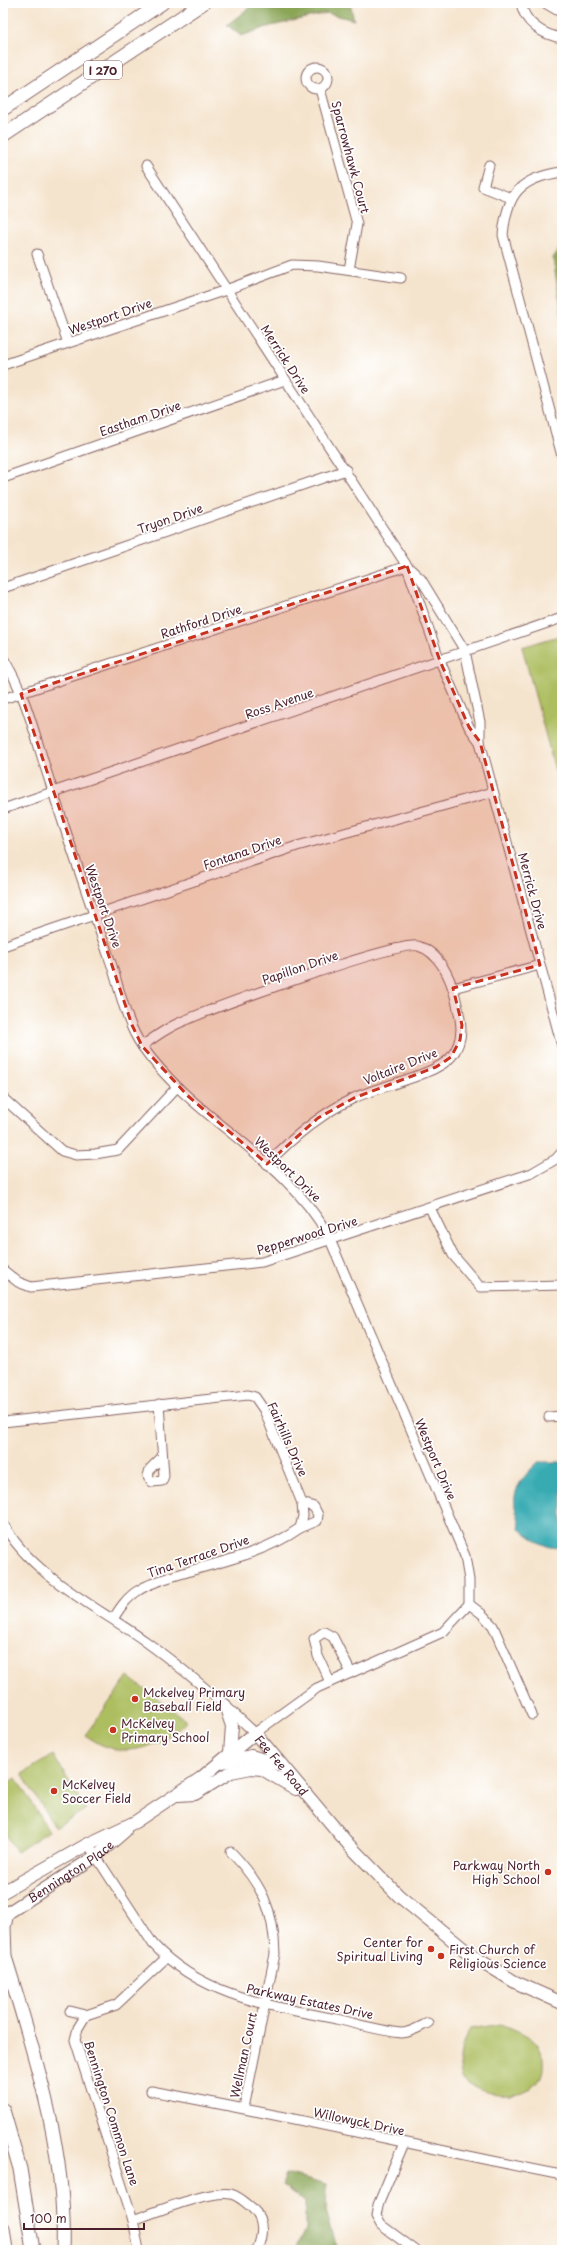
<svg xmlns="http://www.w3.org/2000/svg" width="565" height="2253" viewBox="0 0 565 2253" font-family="'Playpen Sans',sans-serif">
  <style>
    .green { fill: #adbe61; stroke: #7c6e46 }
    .forest { fill: #8aa557; stroke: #6a6241 }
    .water { fill: #39abb2; stroke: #42656e }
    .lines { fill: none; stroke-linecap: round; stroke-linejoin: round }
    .minor-casing { stroke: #866464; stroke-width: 11 }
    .major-casing { stroke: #866464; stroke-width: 14 }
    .highway-casing { stroke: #866464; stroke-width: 15 }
    .minor { stroke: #fff; stroke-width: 9 }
    .major { stroke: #fff; stroke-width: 12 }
    .highway { stroke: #fff; stroke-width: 13 }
    .marked { fill: #c8321e; fill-opacity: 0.2; stroke: #c8321e; stroke-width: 3; stroke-dasharray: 8 5; stroke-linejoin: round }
    .poi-dot { fill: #c8321e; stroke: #fff; stroke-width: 1.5 }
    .labels { text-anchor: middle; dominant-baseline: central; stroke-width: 3.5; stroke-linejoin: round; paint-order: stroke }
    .shield { fill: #fff; stroke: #80626b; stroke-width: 1 }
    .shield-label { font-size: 11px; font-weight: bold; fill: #4a1f2b }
    .street-label { font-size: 12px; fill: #4a1f2b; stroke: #fff }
    .poi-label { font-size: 12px; fill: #4a1f2b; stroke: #fff; text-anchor: start }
  </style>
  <rect width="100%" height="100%" fill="#fff"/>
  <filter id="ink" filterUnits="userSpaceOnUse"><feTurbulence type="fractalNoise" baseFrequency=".025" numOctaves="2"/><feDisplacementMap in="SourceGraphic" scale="8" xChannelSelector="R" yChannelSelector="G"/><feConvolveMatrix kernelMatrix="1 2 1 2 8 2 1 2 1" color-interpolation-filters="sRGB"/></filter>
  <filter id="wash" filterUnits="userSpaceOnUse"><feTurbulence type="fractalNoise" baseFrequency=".012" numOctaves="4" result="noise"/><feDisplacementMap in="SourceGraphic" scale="16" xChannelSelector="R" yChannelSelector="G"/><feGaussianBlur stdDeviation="0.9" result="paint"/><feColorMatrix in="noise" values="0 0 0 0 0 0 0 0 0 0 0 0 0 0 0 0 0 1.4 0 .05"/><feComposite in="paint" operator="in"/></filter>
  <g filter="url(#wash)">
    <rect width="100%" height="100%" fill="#f5e4cd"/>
    <g class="green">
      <polygon points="562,635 562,796 522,647"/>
      <path d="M128 1677 187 1721C167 1742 133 1758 104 1746 97 1743 91 1739 85 1735Z"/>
      <polygon points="53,1755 86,1809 55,1828 22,1774"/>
      <polygon points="16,1778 49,1831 17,1852 3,1830 3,1787"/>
      <path d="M500 2024C524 2033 546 2040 543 2069 542 2076 539 2083 533 2087 513 2100 476 2095 462 2078 457 2061 461 2043 470 2029Z"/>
    </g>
    <g class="forest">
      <polygon points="255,3 350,3 354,20 327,13 267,27 241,36 227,25"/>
      <polygon points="562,245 562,316 553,258"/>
      <polygon points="286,2174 327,2185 326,2215 337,2250 295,2250 305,2228 305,2202 282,2185"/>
    </g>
    <path class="water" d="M538 1462H562V1547C547 1551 531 1537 519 1529 521 1523 518 1518 516 1511 510 1490 524 1476 538 1462Z"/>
  </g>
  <g filter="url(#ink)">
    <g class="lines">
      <g class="minor-casing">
        <g id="minor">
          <path d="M521 3C524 23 543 35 562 38"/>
          <polyline points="545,3 562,13"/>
          <circle cx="317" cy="78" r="11"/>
          <polyline points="320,89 357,224 349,270"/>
          <polyline points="489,165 483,187 511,198"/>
          <polyline points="146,166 407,566 421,579 465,651 480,722 480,742 562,1046"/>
          <path d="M562 172C520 178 507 193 503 235L562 456"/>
          <polyline points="37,254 68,343"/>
          <polyline points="3,365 226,290 292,265 318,266 401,278"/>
          <polyline points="3,478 285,380"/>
          <polyline points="407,567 440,661 469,727 480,742"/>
          <polyline points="3,588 346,470"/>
          <path d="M3 658C27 695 36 741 50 782 69 843 90 903 111 963 120 990 126 1023 142 1046 193 1119 284 1156 328 1235L465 1556 469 1580V1604L482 1614 493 1626 532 1715"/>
          <polyline points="3,699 407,566"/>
          <polyline points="3,809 562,618"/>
          <polyline points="3,946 297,846 493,792"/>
          <polyline points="453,988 540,965"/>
          <path d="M142 1046C156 1036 170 1026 186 1020 216 1007 397 941 418 946 439 952 450 977 455 996 460 1017 467 1037 451 1057 436 1075 377 1087 354 1098 320 1114 293 1137 267 1164"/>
          <polyline points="3,1098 62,1151 76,1155 95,1154 118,1150 177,1087"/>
          <polyline points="430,1208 453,1255 480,1287 562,1285"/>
          <polyline points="3,1270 18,1282 31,1287 262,1262 532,1173 556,1159 562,1152"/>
          <polyline points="159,1404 164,1476 162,1481 152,1482 148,1476 150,1469 162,1457"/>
          <polyline points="549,1417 562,1416"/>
          <path d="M3 1422 248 1395 255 1397 264 1410 302 1503 303 1516 300 1528C269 1550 230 1560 193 1570 176 1576 155 1580 139 1590 127 1597 120 1608 113 1619"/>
          <path d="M3 1523C30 1575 99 1608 145 1641 184 1669 220 1700 255 1733L317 1688 443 1632 469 1604"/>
          <polyline points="300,1528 317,1521 318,1515 314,1507 302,1503"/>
          <polyline points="330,1682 318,1656 314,1639 324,1632 333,1637 351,1673"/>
          <path d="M88 1844 153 1944C201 1996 271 2006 336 2019 358 2024 381 2031 402 2033 410 2033 421 2026 428 2023"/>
          <path d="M231 1852C262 1884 274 1910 275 1954L244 2108"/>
          <polyline points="70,2011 86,2015 116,2005 166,1958"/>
          <polyline points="86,2015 78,2028 75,2040 133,2220"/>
          <path d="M151 2091C289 2116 425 2148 562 2175"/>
          <polyline points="404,2143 378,2205 376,2216 381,2225 415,2250"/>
          <path d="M139 2250 133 2220C156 2212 209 2190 231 2194 239 2196 246 2203 252 2208 265 2220 263 2235 257 2250"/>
        </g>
      </g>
      <g class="major-casing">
        <g id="major">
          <polyline points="225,1705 232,1726 230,1753"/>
          <polyline points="222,1762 251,1756 281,1765"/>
          <polyline points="178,1795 195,1794 231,1772 251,1768 262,1769 296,1789"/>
          <path id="s1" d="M3 1892 88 1844 135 1822 201 1778 255 1733 349 1845 399 1896 471 1955 515 1982 562 2003"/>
          <path id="s2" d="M3 1916 96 1856 125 1831"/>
        </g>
      </g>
      <g class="highway-casing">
        <g id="highway">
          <polyline points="3,109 162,3"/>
          <polyline points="3,136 203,3"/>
          <polyline points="3,1890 7,1889"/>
          <path d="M3 1950C32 2047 67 2148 63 2250"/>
          <polyline points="5,1957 4,1927 7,1913"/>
          <polyline points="3,2110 20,2169 33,2250"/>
          <polyline points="3,2228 6,2250"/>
        </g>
      </g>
      <use href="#minor" class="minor"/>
      <use href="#major" class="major"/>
      <use href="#highway" class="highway"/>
    </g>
  </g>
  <path class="marked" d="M407 566 440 661 469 727 480 742 540 965 453 988 462 1025 460 1040 451 1057 436 1067 354 1098 318 1118 267 1164 188 1096 142 1046 132 1025 21 694Z"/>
  <g class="poi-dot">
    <circle cx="135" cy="1699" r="4"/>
    <circle cx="113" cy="1730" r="4"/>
    <circle cx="54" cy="1791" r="4"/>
    <circle cx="548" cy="1872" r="4"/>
    <circle cx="431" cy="1949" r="4"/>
    <circle cx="441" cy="1956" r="4"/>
  </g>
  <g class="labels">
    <rect class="shield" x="84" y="61" width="38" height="18" rx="3"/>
    <g class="shield-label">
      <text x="103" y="70">I 270</text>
    </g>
    <g class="street-label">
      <text transform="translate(351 157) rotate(75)">Sparrowhawk Court</text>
      <text transform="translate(110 316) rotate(-19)">Westport Drive</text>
      <text transform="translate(286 359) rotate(57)">Merrick Drive</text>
      <text transform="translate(140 418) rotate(-19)">Eastham Drive</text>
      <text transform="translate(170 518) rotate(-19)">Tryon Drive</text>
      <text transform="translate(201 621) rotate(-18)">Rathford Drive</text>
      <text transform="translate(279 703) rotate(-19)">Ross Avenue</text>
      <text transform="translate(242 852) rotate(-19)">Fontana Drive</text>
      <text transform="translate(533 891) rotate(75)">Merrick Drive</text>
      <text transform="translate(104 906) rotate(71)">Westport Drive</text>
      <text transform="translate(300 967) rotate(-19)">Papillon Drive</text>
      <text transform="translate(400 1066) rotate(-22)">Voltaire Drive</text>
      <text transform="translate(288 1169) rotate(44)">Westport Drive</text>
      <text transform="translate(307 1235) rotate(-17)">Pepperwood Drive</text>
      <text transform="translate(288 1439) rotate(66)">Fairhills Drive</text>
      <text transform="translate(436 1459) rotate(67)">Westport Drive</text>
      <text transform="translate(198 1556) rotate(-19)">Tina Terrace Drive</text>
      <text stroke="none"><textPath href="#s1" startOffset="341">Fee Fee Road</textPath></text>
      <text stroke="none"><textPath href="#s2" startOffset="81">Bennington Place</textPath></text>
      <text transform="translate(310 2001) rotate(12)">Parkway Estates Drive</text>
      <text transform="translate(243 2055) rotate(-78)">Wellman Court</text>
      <text transform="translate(112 2113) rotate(72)">Bennington Common Lane</text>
      <text transform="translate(359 2121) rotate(12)">Willowyck Drive</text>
    </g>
    <g class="poi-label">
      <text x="143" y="1692">Mckelvey Primary<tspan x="143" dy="14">Baseball Field</tspan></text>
      <text x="121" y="1723">McKelvey<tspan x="121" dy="14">Primary School</tspan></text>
      <text x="62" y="1784">McKelvey<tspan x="62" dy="14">Soccer Field</tspan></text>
      <text x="540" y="1865" text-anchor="end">Parkway North<tspan x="540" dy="14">High School</tspan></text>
      <text x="423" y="1942" text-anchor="end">Center for<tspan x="423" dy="14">Spiritual Living</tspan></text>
      <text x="449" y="1949">First Church of<tspan x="449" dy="14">Religious Science</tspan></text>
    </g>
  </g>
  <rect width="565" height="2253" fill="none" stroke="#fff" stroke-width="16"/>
  <path d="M24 2223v6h120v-6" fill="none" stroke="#4a1f2b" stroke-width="2"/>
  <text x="30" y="2223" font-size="12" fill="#4a1f2b" stroke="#ffffff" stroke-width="3" paint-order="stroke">100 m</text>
</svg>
